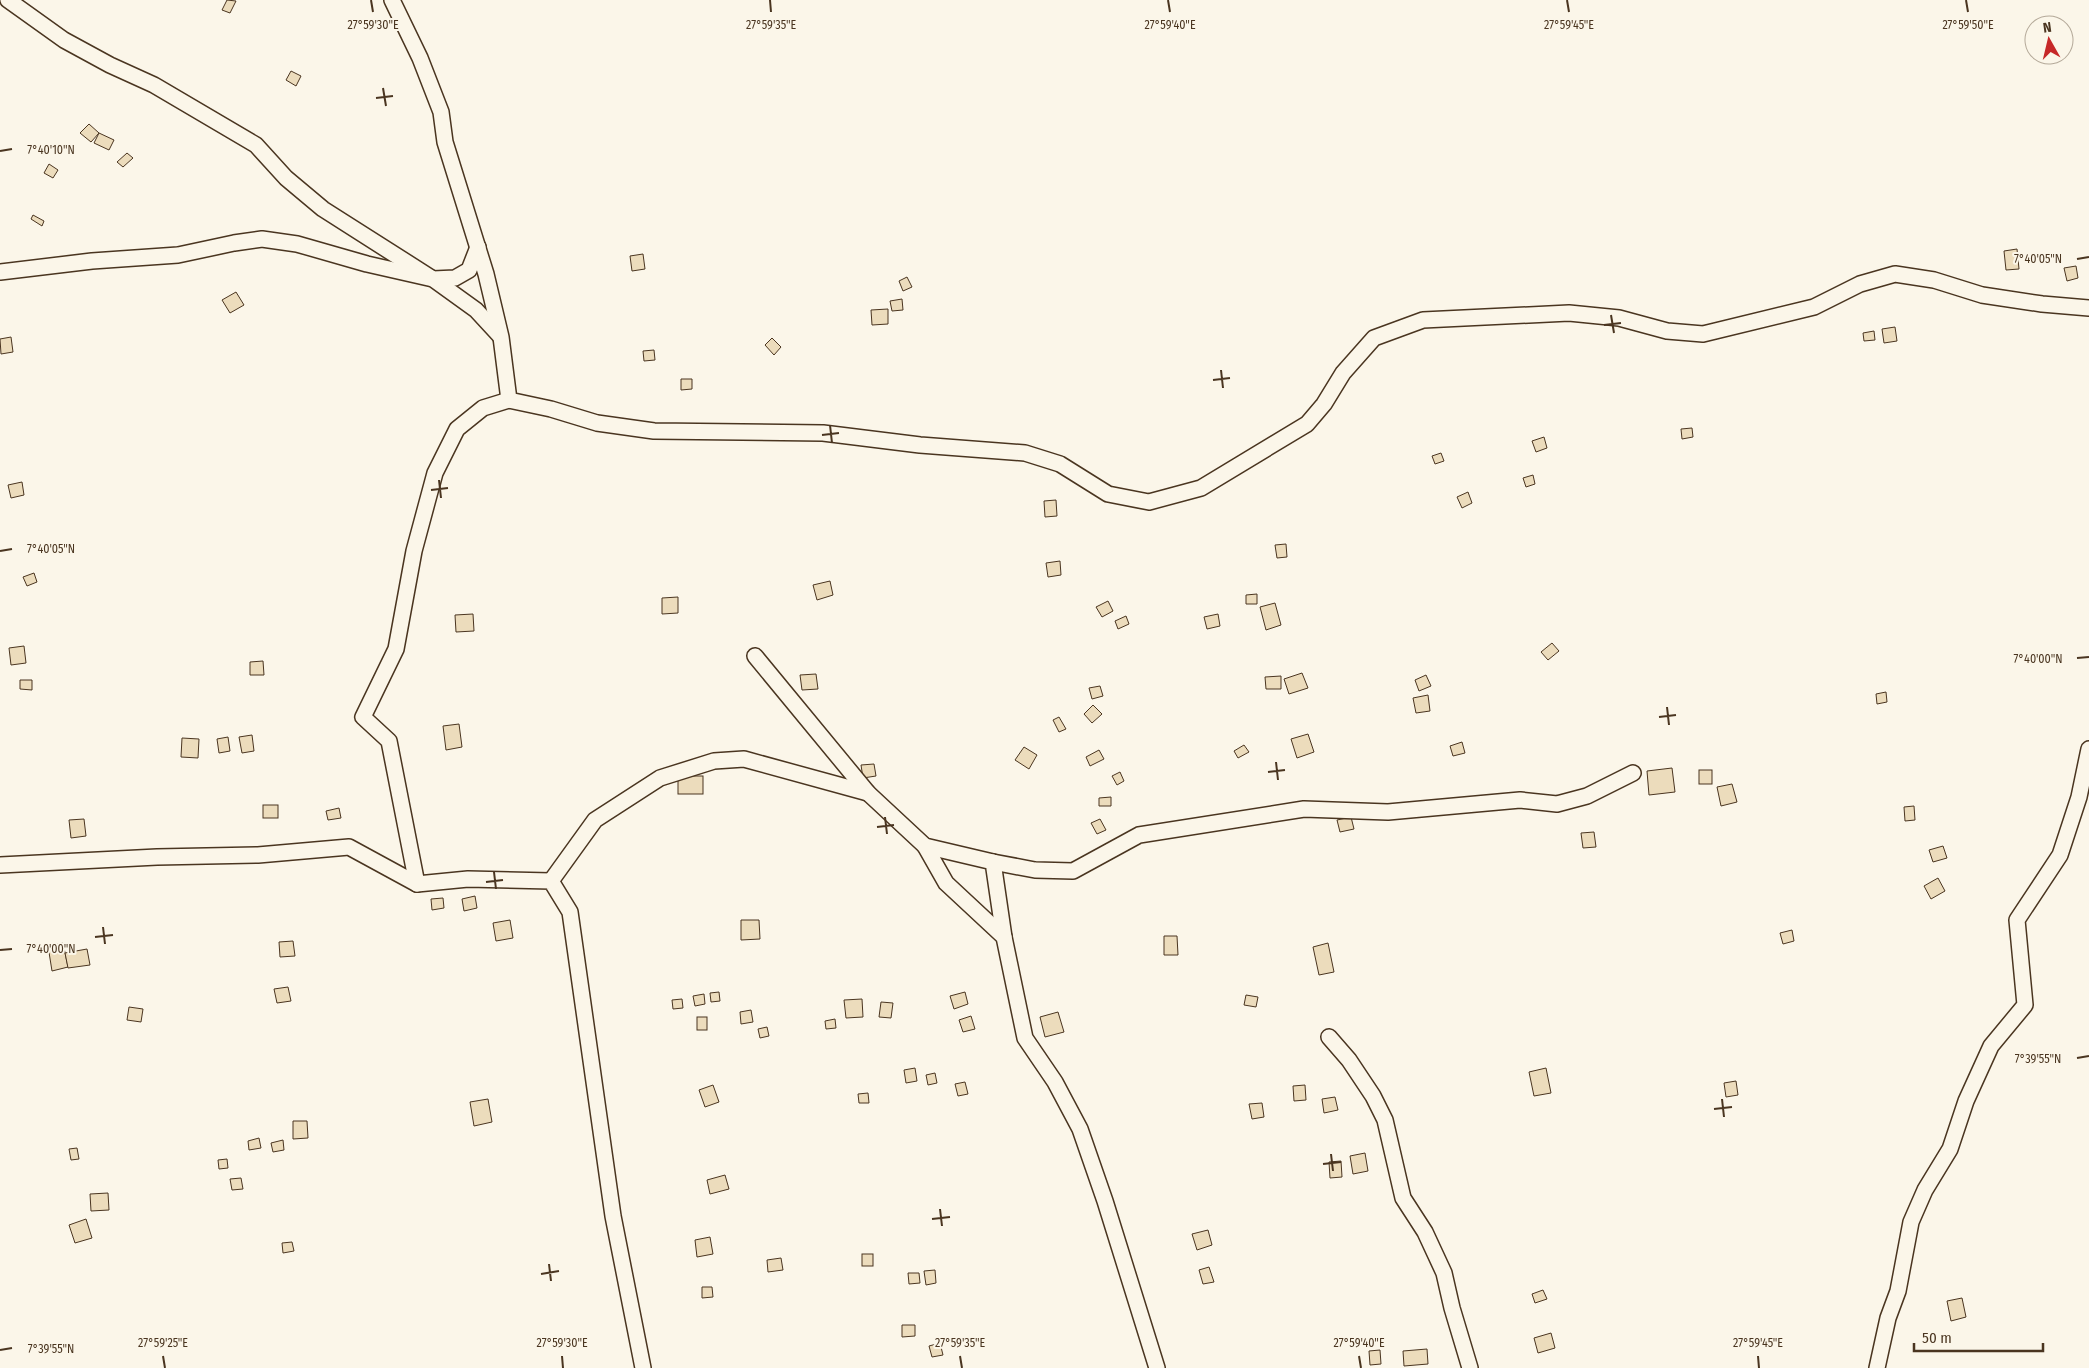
<svg xmlns="http://www.w3.org/2000/svg" width="2089" height="1368" viewBox="0 0 2089 1368" font-family="'Fira Sans Condensed',sans-serif">
  <style>
    .building { fill: #ecdcbc; stroke: #4a3520 }
    .lines { fill: none; stroke-linecap: round; stroke-linejoin: round }
    .minor-casing { stroke: #4a3520; stroke-width: 18 }
    .minor { stroke: #fbf6e9; stroke-width: 15 }
    .ticks { fill: none; stroke: #4a3520; stroke-width: 2 }
    .ticks-label { font-size: 12px; text-anchor: middle; fill: #4a3520; stroke: #fbf6e9; stroke-width: 4; stroke-linejoin: round; paint-order: stroke }
  </style>
  <rect width="100%" height="100%" fill="#fbf6e9"/>
  <g class="building">
    <polygon points="227,0 236,1 230,13 222,10"/>
    <polygon points="291,71 301,76 296,86 286,80"/>
    <polygon points="89,124 99,133 91,142 80,133"/>
    <polygon points="99,133 114,140 109,150 94,143"/>
    <polygon points="127,153 133,158 123,167 117,162"/>
    <polygon points="49,164 58,170 53,178 44,173"/>
    <polygon points="33,215 44,221 42,226 31,219"/>
    <polygon points="2017,249 2019,269 2006,270 2004,251"/>
    <polygon points="643,254 645,269 632,271 630,256"/>
    <polygon points="2076,266 2078,278 2067,281 2064,268"/>
    <polygon points="907,277 912,287 903,291 899,281"/>
    <polygon points="236,292 244,305 230,313 222,300"/>
    <polygon points="902,299 903,310 892,311 890,301"/>
    <polygon points="888,309 888,324 872,325 871,310"/>
    <polygon points="1895,327 1897,341 1884,343 1882,329"/>
    <polygon points="1874,331 1875,340 1864,341 1863,333"/>
    <polygon points="11,337 13,352 1,354 0,339"/>
    <polygon points="772,338 781,347 774,355 765,345"/>
    <polygon points="654,350 655,360 644,361 643,351"/>
    <polygon points="681,379 692,379 692,389 681,390"/>
    <polygon points="1692,428 1693,437 1682,439 1681,429"/>
    <polygon points="1544,437 1547,448 1536,452 1532,441"/>
    <polygon points="1441,453 1444,461 1435,464 1432,456"/>
    <polygon points="1533,475 1535,484 1526,487 1523,478"/>
    <polygon points="22,482 24,495 11,498 8,485"/>
    <polygon points="1468,492 1472,503 1462,508 1457,497"/>
    <polygon points="1056,500 1057,516 1045,517 1044,501"/>
    <polygon points="1286,544 1287,557 1277,558 1275,545"/>
    <polygon points="1060,561 1061,575 1048,577 1046,563"/>
    <polygon points="34,573 37,582 27,586 23,577"/>
    <polygon points="830,581 833,595 817,600 813,585"/>
    <polygon points="1257,594 1257,604 1246,604 1246,595"/>
    <polygon points="678,597 678,613 662,614 662,598"/>
    <polygon points="1108,601 1113,611 1102,617 1096,607"/>
    <polygon points="1275,603 1281,625 1266,630 1260,607"/>
    <polygon points="473,614 474,631 456,632 455,615"/>
    <polygon points="1218,614 1220,626 1207,629 1204,617"/>
    <polygon points="1126,616 1129,624 1118,629 1115,621"/>
    <polygon points="1552,643 1559,651 1548,660 1541,652"/>
    <polygon points="24,646 26,663 11,665 9,648"/>
    <polygon points="263,661 264,675 250,675 250,662"/>
    <polygon points="1302,673 1308,688 1289,694 1284,679"/>
    <polygon points="816,674 818,689 802,690 800,675"/>
    <polygon points="1426,675 1431,686 1419,691 1415,680"/>
    <polygon points="1281,676 1281,689 1266,689 1265,677"/>
    <polygon points="20,680 32,680 32,690 20,689"/>
    <polygon points="1100,686 1103,696 1092,699 1089,688"/>
    <polygon points="1886,692 1887,702 1877,704 1876,694"/>
    <polygon points="1428,695 1430,711 1416,713 1413,698"/>
    <polygon points="1093,705 1102,714 1092,723 1084,714"/>
    <polygon points="1059,717 1066,729 1059,732 1053,720"/>
    <polygon points="459,724 462,747 446,750 443,726"/>
    <polygon points="1308,734 1314,752 1297,758 1291,739"/>
    <polygon points="252,735 254,751 242,753 239,737"/>
    <polygon points="228,737 230,751 219,753 217,739"/>
    <polygon points="182,738 199,739 198,758 181,757"/>
    <polygon points="1462,742 1465,753 1453,756 1450,746"/>
    <polygon points="1244,745 1249,752 1238,758 1234,751"/>
    <polygon points="1024,747 1037,755 1029,769 1015,760"/>
    <polygon points="1099,750 1104,759 1090,766 1086,757"/>
    <polygon points="874,764 876,776 863,778 861,765"/>
    <polygon points="1672,768 1675,792 1649,795 1647,771"/>
    <rect x="1699" y="770" width="13" height="14"/>
    <polygon points="1120,772 1124,781 1117,785 1112,776"/>
    <rect x="678" y="776" width="25" height="18"/>
    <polygon points="1732,784 1737,802 1721,806 1717,787"/>
    <polygon points="1111,797 1111,806 1099,806 1099,798"/>
    <rect x="263" y="805" width="15" height="13"/>
    <polygon points="1914,806 1915,820 1905,821 1904,807"/>
    <polygon points="339,808 341,818 328,820 326,811"/>
    <polygon points="1351,817 1354,829 1340,832 1337,820"/>
    <polygon points="84,819 86,836 71,838 69,820"/>
    <polygon points="1100,819 1106,830 1097,834 1091,823"/>
    <polygon points="1594,832 1596,847 1583,848 1581,833"/>
    <polygon points="1943,846 1947,858 1933,862 1929,850"/>
    <polygon points="1938,878 1945,891 1931,899 1924,886"/>
    <polygon points="475,896 477,908 464,911 462,899"/>
    <polygon points="443,898 444,908 432,910 431,899"/>
    <polygon points="510,920 513,938 496,941 493,923"/>
    <polygon points="741,920 759,920 760,939 741,940"/>
    <polygon points="1792,930 1794,941 1783,944 1780,933"/>
    <polygon points="1164,936 1177,936 1178,955 1164,955"/>
    <polygon points="293,941 295,956 280,957 279,942"/>
    <polygon points="63,943 68,967 52,971 48,946"/>
    <polygon points="1328,943 1334,972 1319,975 1313,947"/>
    <polygon points="87,949 90,965 68,968 65,953"/>
    <polygon points="288,987 291,1001 277,1003 274,989"/>
    <polygon points="719,992 720,1001 711,1002 710,993"/>
    <polygon points="965,992 968,1004 954,1009 950,996"/>
    <polygon points="704,994 705,1004 695,1006 693,996"/>
    <polygon points="1246,995 1258,997 1256,1007 1244,1005"/>
    <polygon points="682,999 683,1008 673,1009 672,1000"/>
    <polygon points="862,999 863,1017 846,1018 844,1000"/>
    <polygon points="881,1002 893,1003 891,1018 879,1017"/>
    <polygon points="129,1007 143,1009 141,1022 127,1020"/>
    <polygon points="751,1010 753,1022 741,1024 740,1012"/>
    <polygon points="1058,1012 1064,1032 1045,1037 1040,1017"/>
    <polygon points="971,1016 975,1029 963,1032 959,1020"/>
    <rect x="697" y="1017" width="10" height="13"/>
    <polygon points="835,1019 836,1028 826,1029 825,1021"/>
    <polygon points="767,1027 769,1036 760,1038 758,1029"/>
    <polygon points="915,1068 917,1081 906,1083 904,1070"/>
    <polygon points="1546,1068 1551,1093 1534,1096 1529,1072"/>
    <polygon points="935,1073 937,1083 928,1085 926,1075"/>
    <polygon points="1736,1081 1738,1095 1726,1097 1724,1083"/>
    <polygon points="965,1082 968,1094 958,1096 955,1084"/>
    <polygon points="713,1085 719,1102 705,1107 699,1090"/>
    <polygon points="1305,1085 1306,1100 1294,1101 1293,1086"/>
    <polygon points="868,1093 869,1103 859,1103 858,1094"/>
    <polygon points="1335,1097 1338,1110 1324,1113 1322,1099"/>
    <polygon points="488,1099 492,1122 474,1126 470,1102"/>
    <polygon points="1262,1103 1264,1117 1252,1119 1249,1104"/>
    <polygon points="293,1121 307,1121 308,1138 293,1139"/>
    <polygon points="259,1138 261,1148 249,1150 248,1141"/>
    <polygon points="283,1140 284,1150 273,1152 271,1143"/>
    <polygon points="77,1148 79,1159 71,1160 69,1149"/>
    <polygon points="1365,1153 1368,1171 1353,1174 1350,1156"/>
    <polygon points="227,1159 228,1168 219,1169 218,1160"/>
    <polygon points="1341,1161 1342,1177 1330,1178 1329,1162"/>
    <polygon points="725,1175 729,1189 710,1194 707,1180"/>
    <polygon points="241,1178 243,1189 232,1190 230,1179"/>
    <polygon points="108,1193 109,1210 91,1211 90,1194"/>
    <polygon points="86,1219 92,1238 75,1243 69,1225"/>
    <polygon points="1208,1230 1212,1245 1197,1250 1192,1234"/>
    <polygon points="710,1237 713,1254 697,1257 695,1240"/>
    <polygon points="292,1242 294,1251 283,1253 282,1243"/>
    <rect x="862" y="1254" width="11" height="12"/>
    <polygon points="781,1258 783,1270 768,1272 767,1260"/>
    <polygon points="1209,1267 1214,1282 1203,1284 1199,1270"/>
    <polygon points="935,1270 936,1283 926,1285 924,1271"/>
    <polygon points="908,1273 919,1273 920,1283 909,1284"/>
    <polygon points="702,1287 712,1287 713,1297 702,1298"/>
    <polygon points="1543,1290 1547,1299 1535,1303 1532,1294"/>
    <polygon points="1962,1298 1966,1317 1951,1321 1947,1301"/>
    <polygon points="902,1325 915,1325 915,1336 902,1337"/>
    <polygon points="1551,1333 1555,1348 1538,1353 1534,1338"/>
    <polygon points="940,1343 943,1355 932,1357 929,1346"/>
    <polygon points="1427,1349 1428,1364 1404,1366 1403,1351"/>
    <polygon points="1380,1350 1381,1364 1370,1365 1369,1351"/>
  </g>
  <g class="lines">
    <g class="minor-casing">
      <g id="minor">
        <polyline points="8,0 64,40 110,65 154,85 256,145 286,178 323,209 433,279 455,278 469,270 478,247"/>
        <polyline points="392,0 420,58 441,112 445,142 486,274 501,337 509,400 551,409 597,423 654,431 823,433 920,445 1025,453 1060,464 1108,494 1149,502 1201,488 1307,424 1324,404 1343,373 1374,338 1423,320 1569,313 1619,318 1667,331 1703,334 1814,307 1860,284 1895,274 1934,280 1982,295 2042,304 2089,308"/>
        <polyline points="0,272 92,261 178,255 234,243 262,239 297,244 367,264 433,279 476,310 500,336"/>
        <polyline points="755,656 868,793 925,846 993,862 1004,937"/>
        <polyline points="925,846 946,883 1004,937 1025,1038 1055,1082 1080,1129 1105,1201 1157,1368"/>
        <polyline points="993,862 1035,870 1073,871 1139,835 1304,809 1388,812 1520,800 1557,804 1587,796 1633,773"/>
        <polyline points="0,865 157,857 258,855 349,847 417,884 468,879 551,881 570,912 613,1216 643,1368"/>
        <polyline points="551,881 595,820 660,778 714,761 744,759 868,793"/>
        <polyline points="417,884 389,741 363,717 396,649 414,551 435,473 457,429 483,408 509,400"/>
        <polyline points="1329,1037 1349,1060 1373,1096 1385,1120 1403,1198 1425,1232 1444,1273 1452,1308 1470,1368"/>
        <polyline points="1877,1368 1888,1318 1898,1291 1911,1222 1925,1190 1950,1149 1966,1101 1991,1046 2025,1005 2017,920 2060,855 2079,797 2089,749"/>
      </g>
    </g>
    <use href="#minor" class="minor"/>
  </g>
  <path class="ticks" d="M371 0 373 12M770 0 771 12M1168 0 1170 12M1567 0 1569 12M1966 0 1968 12M383 88 386 106M376 98 393 96M0 151 12 149M2077 259 2089 257M1611 315 1614 333M1604 325 1621 323M1221 370 1223 388M1213 380 1230 378M830 425 832 443M822 435 839 433M439 480 441 498M431 490 448 488M0 551 12 549M2077 658 2089 657M1667 707 1669 725M1659 717 1676 715M1276 762 1278 780M1268 772 1285 770M885 817 887 834M877 827 894 825M494 872 496 889M486 882 503 880M103 927 105 944M95 937 113 935M0 950 12 949M2077 1058 2089 1056M1722 1099 1724 1117M1714 1109 1732 1107M1331 1154 1333 1171M1323 1164 1341 1162M940 1209 942 1226M932 1219 950 1217M549 1264 551 1281M541 1274 559 1271M0 1350 12 1348M163 1356 165 1368M562 1356 563 1368M960 1356 962 1368M1359 1356 1361 1368M1758 1356 1759 1368"/>
  <g class="ticks-label">
    <text x="373" y="29">27°59'30"E</text>
    <text x="771" y="29">27°59'35"E</text>
    <text x="1170" y="29">27°59'40"E</text>
    <text x="1569" y="29">27°59'45"E</text>
    <text x="1968" y="29">27°59'50"E</text>
    <text x="51" y="154">7°40'10"N</text>
    <text x="2038" y="263">7°40'05"N</text>
    <text x="51" y="553">7°40'05"N</text>
    <text x="2038" y="663">7°40'00"N</text>
    <text x="51" y="953">7°40'00"N</text>
    <text x="2038" y="1063">7°39'55"N</text>
    <text x="163" y="1347">27°59'25"E</text>
    <text x="562" y="1347">27°59'30"E</text>
    <text x="960" y="1347">27°59'35"E</text>
    <text x="1359" y="1347">27°59'40"E</text>
    <text x="1758" y="1347">27°59'45"E</text>
    <text x="51" y="1353">7°39'55"N</text>
  </g>
  <g transform="translate(2049 40) rotate(352)"><circle r="24" fill="#fbf6e9" stroke="#b4a999"/>
  <path d="M0-4L9 19L0 12L-9 19Z" fill="#c62828"/>
  <text y="-8" font-size="14" font-weight="bold" text-anchor="middle" fill="#4a3520">N</text>
  </g>
  <path d="M1914 1343v8h129v-8" fill="none" stroke="#4a3520" stroke-width="2.5"/>
  <text x="1922" y="1343" font-size="15" fill="#4a3520" stroke="#fbf6e9" stroke-width="4" paint-order="stroke">50 m</text>
</svg>
